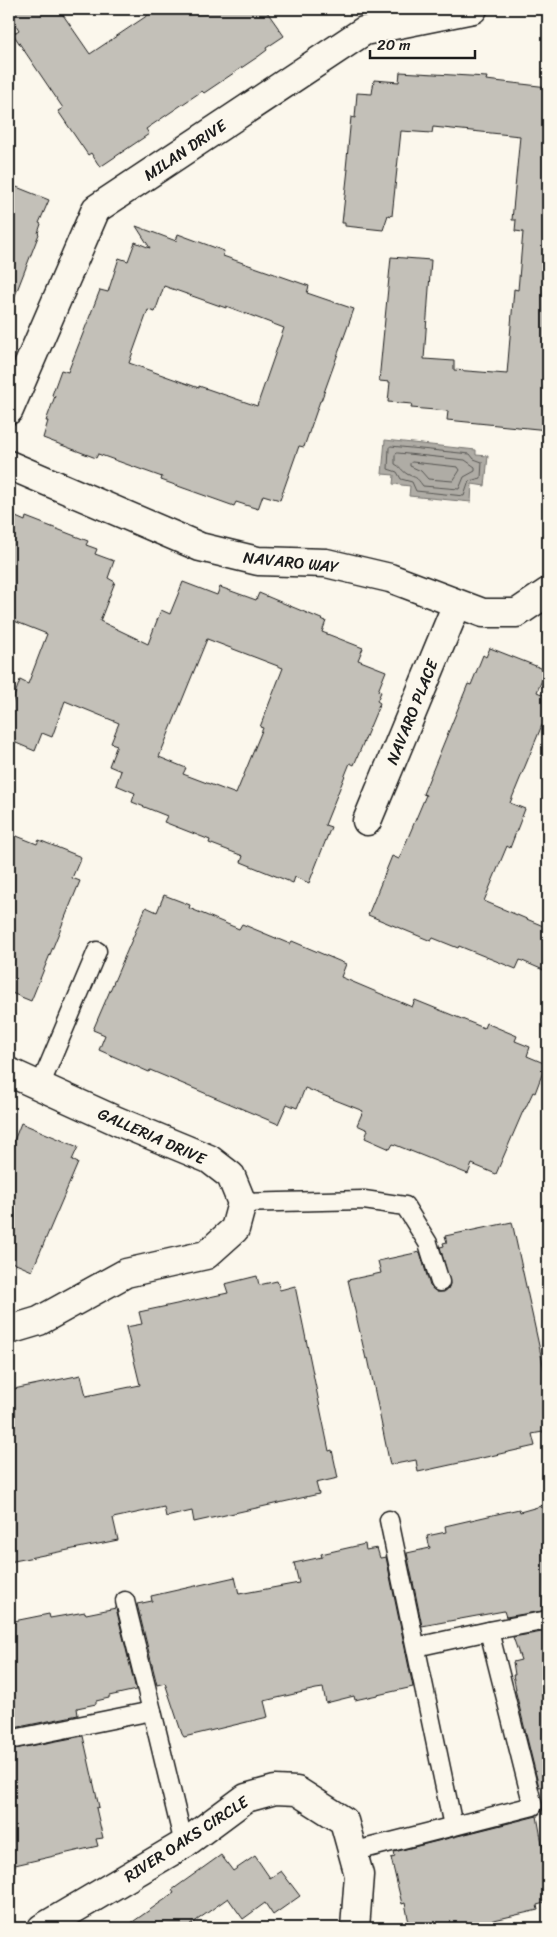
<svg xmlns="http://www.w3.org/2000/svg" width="557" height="1937" viewBox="0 0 557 1937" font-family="Sriracha,sans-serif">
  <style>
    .water { fill: #afaca5; stroke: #74726e }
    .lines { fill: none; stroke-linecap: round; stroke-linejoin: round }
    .shore { stroke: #575653; stroke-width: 1 }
    .building { fill: #c3c0b8; stroke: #1c1c1c; fill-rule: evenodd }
    .service-casing { stroke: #1c1c1c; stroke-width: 21 }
    .minor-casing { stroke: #1c1c1c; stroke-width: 31 }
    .service { stroke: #fbf7ec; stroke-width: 18 }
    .minor { stroke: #fbf7ec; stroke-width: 28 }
    .labels { text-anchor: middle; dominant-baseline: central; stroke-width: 4; stroke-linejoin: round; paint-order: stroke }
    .street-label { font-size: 16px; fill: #1c1c1c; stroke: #fbf7ec }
  </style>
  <rect width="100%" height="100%" fill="#fbf7ec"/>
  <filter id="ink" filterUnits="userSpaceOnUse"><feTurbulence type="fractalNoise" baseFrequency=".02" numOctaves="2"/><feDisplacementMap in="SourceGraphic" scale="10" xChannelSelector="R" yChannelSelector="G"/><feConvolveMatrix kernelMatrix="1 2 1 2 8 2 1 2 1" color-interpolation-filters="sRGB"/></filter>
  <g filter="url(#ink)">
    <polygon class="water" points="385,440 476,450 476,455 488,456 485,486 472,484 471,502 409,496 410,486 393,484 394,475 382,474"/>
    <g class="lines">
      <g class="shore">
        <polygon points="391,446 470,454 474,459 482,462 481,478 469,481 464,496 416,491 412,482 401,479 397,472 388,469 389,448"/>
        <path d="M398 453 465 460 475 467V471L464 477 459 489 423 486C415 475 417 479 407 474 403 472 400 466 395 464V455Z"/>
        <polygon points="412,462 458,467 460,470 453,481 428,479 421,471 410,466 410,464"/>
      </g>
    </g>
    <g class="building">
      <polygon points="9,9 59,9 90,54 157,9 265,9 284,36 266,48 267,50 259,56 204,93 202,91 146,129 149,134 100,167 91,153 88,155 58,111 63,108 13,34 19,30 9,14"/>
      <polygon points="400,72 487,77 486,80 548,87 546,110 548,110 548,430 447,420 448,411 411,408 412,404 388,402 390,382 379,381 391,257 431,260 424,359 454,361 454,370 507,374 514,289 518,290 523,232 515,231 516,220 512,220 520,136 433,127 432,133 401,131 392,216 388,215 383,230 345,226 345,223 342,223 348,169 346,169 351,117 355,118 357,93 372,94 374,80 399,82"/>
      <polygon points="9,184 49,200 39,223 41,224 38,233 39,234 11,306 9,306"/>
      <path d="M136 226 176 241 178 234 224 251 223 256 309 286 307 293 354 309 321 401H320L304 447 299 446 280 500 263 495 258 509 236 502 234 506 161 480 162 477 98 454 96 458 43 438 48 421H46L55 396 52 395 61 370 68 372 100 290 108 292 119 258 128 261 135 242 150 248ZM164 286 226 308V306L284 328 257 406 199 386V388L129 363 148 310 155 312Z"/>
      <path d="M9 514 25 521 26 517 88 541 86 545 97 549 95 554 114 561 108 578 115 582 100 621 148 644 161 610 170 614 183 582 217 595 220 587 256 600 259 593 326 621 322 632 363 648 358 660 386 671 378 691 381 692 377 701 380 703 354 765 350 763 325 825 331 827 309 883 295 877 293 883 241 862 243 856 209 843 210 840 164 822 167 816 132 802 135 793 116 785 121 771 109 766 117 745 111 743 119 723 65 701 52 737 42 733 35 751 9 740V711L20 680 28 684 47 634 9 619ZM207 639 283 668 260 727 263 728 236 794 183 774 186 768 159 757Z"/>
      <polygon points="490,648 546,670 537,692 548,697 548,727 542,725 510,803 525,809 510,848 507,846 484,901 548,928 548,972 520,960 516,969 459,946 458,948 433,938 431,941 368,915 392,856 399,859 426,795 423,794 468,684 471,685 483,655 486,657"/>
      <polygon points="9,833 37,844 39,840 81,857 72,878 80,881 31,1001 9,992"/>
      <polygon points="164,895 190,905 189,908 239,929 242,924 290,944 292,941 346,964 341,977 412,1007 415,1000 484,1028 486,1023 517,1036 515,1041 530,1047 527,1056 546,1064 535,1093 533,1092 525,1109 524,1109 496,1174 472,1164 468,1174 393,1144 390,1149 365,1138 368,1130 357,1125 363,1111 305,1088 297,1108 287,1104 278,1124 150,1070 149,1072 99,1050 105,1035 93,1030 146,907 157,912"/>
      <polygon points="21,1123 78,1147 72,1160 78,1163 32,1271 9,1261 9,1153"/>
      <polygon points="512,1222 548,1387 548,1431 532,1434 535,1446 464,1462 418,1472 416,1460 390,1465 368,1358 366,1359 348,1280 381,1273 378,1261 420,1252 430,1286 437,1292 444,1292 448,1289 450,1284 440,1247 444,1246 443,1243 447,1242 445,1236"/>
      <polygon points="257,1276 259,1285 277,1281 280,1290 295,1286 329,1451 332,1450 338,1478 316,1483 319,1494 194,1522 192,1511 166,1517 164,1507 113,1518 118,1540 9,1562 9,1390 81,1375 86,1396 140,1385 126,1327 142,1324 139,1312 228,1293 225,1284"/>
      <polygon points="548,1504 548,1610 506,1617 504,1611 422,1626 407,1553 430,1548 427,1536 446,1532 445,1526 519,1509 520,1512"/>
      <polygon points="365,1544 366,1550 377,1548 380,1558 386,1557 413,1687 355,1700 354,1696 326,1703 323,1688 316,1689 264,1701 268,1717 184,1737 182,1734 165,1683 157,1685 137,1604 152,1601 151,1596 235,1577 239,1594 299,1583 294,1563 322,1557 321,1554"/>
      <polygon points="116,1608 136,1690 109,1696 109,1698 96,1701 96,1704 77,1708 78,1715 9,1729 9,1622 49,1614 50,1618 85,1612 86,1614"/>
      <polygon points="548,1631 548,1786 539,1787 515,1689 516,1689 513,1675 515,1675 513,1662 521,1660 513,1637"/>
      <polygon points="83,1736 99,1807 96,1808 103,1838 96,1839 98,1846 15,1865 13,1858 9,1859 9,1750"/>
      <polygon points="537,1816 548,1876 548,1902 537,1905 538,1910 459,1928 410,1928 405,1903 402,1904 391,1858 395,1857 394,1852"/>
      <polygon points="221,1855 233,1871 255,1856 270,1878 281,1871 300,1896 273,1915 265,1903 243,1919 228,1898 186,1928 124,1928 174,1893 172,1890"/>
    </g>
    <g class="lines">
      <g class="service-casing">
        <g id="service">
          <polyline points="40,1086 97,951"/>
          <polyline points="242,1203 364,1200 405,1206 428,1243 440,1282"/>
          <polyline points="389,1520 453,1826"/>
          <polyline points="125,1601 152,1711"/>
          <polyline points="489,1631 548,1620"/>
          <polyline points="9,1740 152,1711 184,1844"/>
          <polyline points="352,1852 533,1806 489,1631 416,1647"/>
        </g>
      </g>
      <g class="minor-casing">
        <g id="minor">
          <polyline points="9,410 96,209 364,31 473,9"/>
          <polyline points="9,465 200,547 258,561 326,563 390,578 483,613 517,613 548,592"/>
          <polyline points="367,821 457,604"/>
          <polyline points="9,1072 117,1121 209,1159 231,1176 242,1203 235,1229 206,1255 126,1273 39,1321 9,1330"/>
          <polyline points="42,1928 184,1844 246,1798 275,1790 297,1791 344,1821 359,1875 355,1928"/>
        </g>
      </g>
      <use href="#service" class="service"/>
      <use href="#minor" class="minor"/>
    </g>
  </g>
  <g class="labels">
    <g class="street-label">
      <text transform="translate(185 150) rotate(-34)">MILAN DRIVE</text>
      <text transform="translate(291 562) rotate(6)">NAVARO WAY</text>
      <text transform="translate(412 712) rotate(-68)">NAVARO PLACE</text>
      <text transform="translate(152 1136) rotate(24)">GALLERIA DRIVE</text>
      <text transform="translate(186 1839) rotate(-33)">RIVER OAKS CIRCLE</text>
    </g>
  </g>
  <rect width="557" height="1937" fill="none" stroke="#fbf7ec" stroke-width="30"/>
  <rect x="15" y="15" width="527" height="1907" fill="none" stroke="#1c1c1c" stroke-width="2" filter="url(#ink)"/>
  <path d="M370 50v8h105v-8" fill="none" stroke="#1c1c1c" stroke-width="2.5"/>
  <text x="377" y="50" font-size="15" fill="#1c1c1c" stroke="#fbf7ec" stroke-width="4" paint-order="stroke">20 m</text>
</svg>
